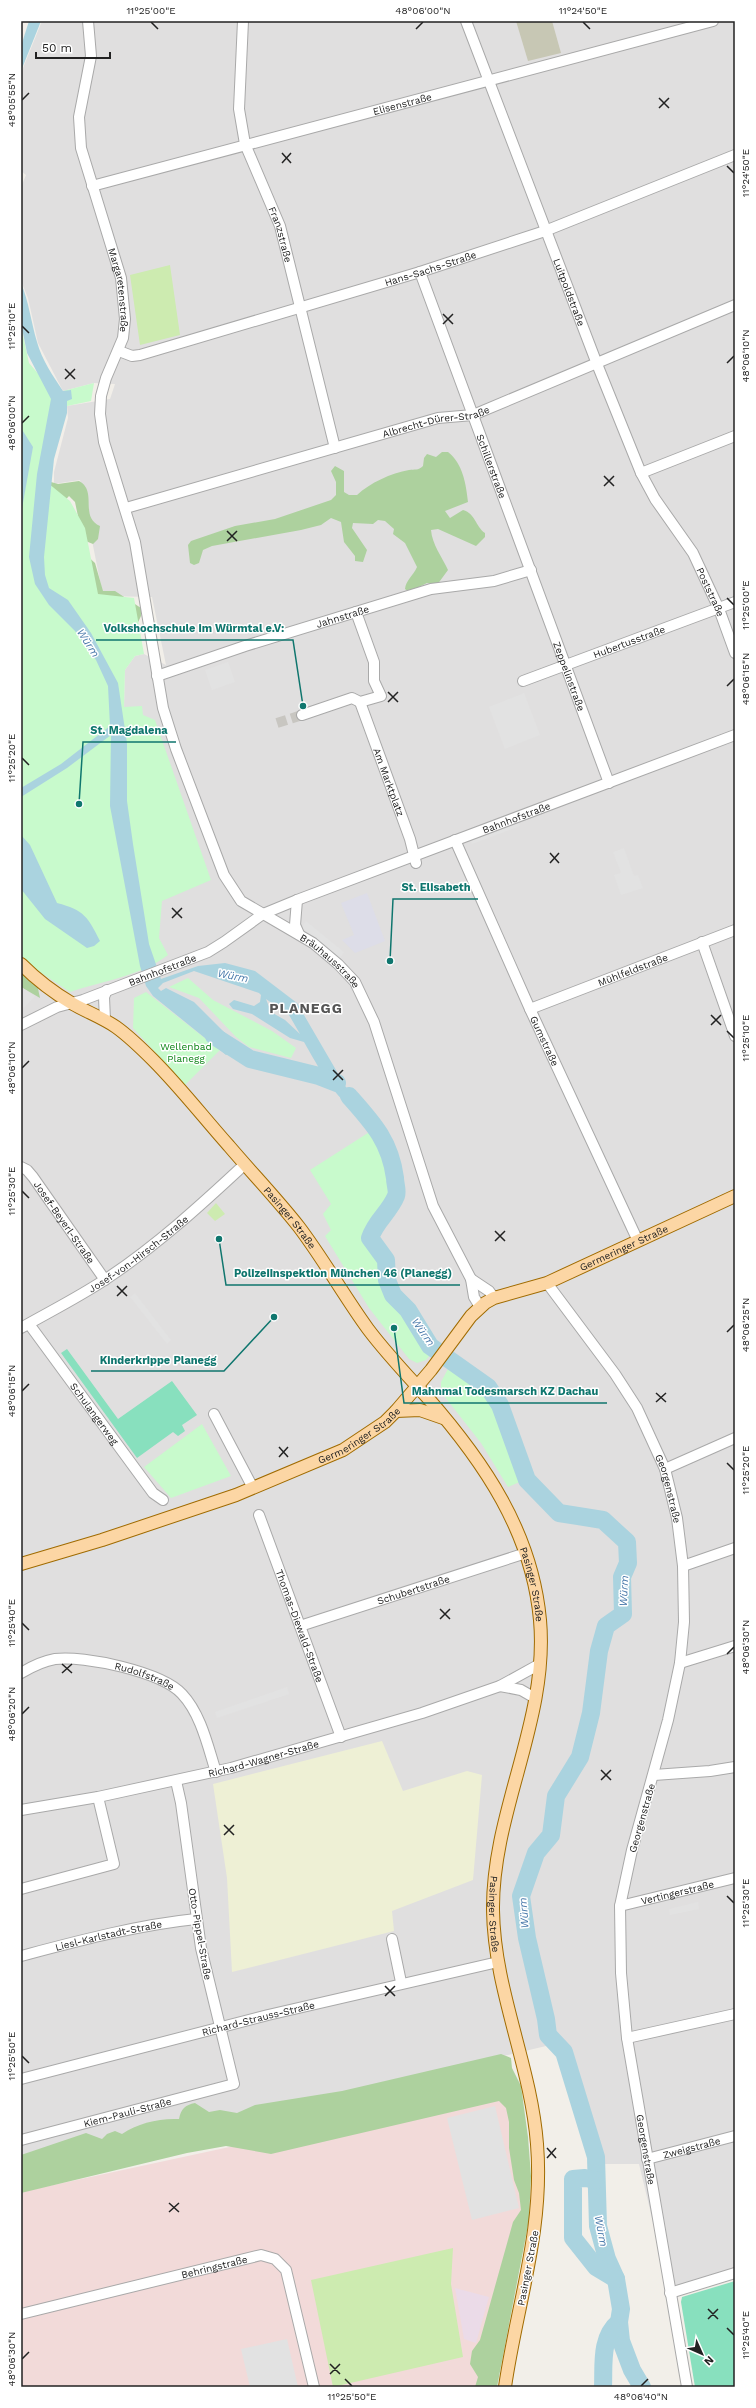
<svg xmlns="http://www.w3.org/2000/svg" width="756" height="2408" viewBox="0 0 756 2408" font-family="'Work Sans',sans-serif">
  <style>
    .residential { fill: #e0dfdf }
    .commercial { fill: #f2dad9 }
    .industrial { fill: #ebdbe8 }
    .construction { fill: #c7c7b4 }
    .farmland { fill: #eef0d5 }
    .grass { fill: #cdebb0 }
    .forest { fill: #add19e }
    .park { fill: #c8facc }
    .pitch { fill: #88e0be }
    .parking { fill: #e2e2e2 }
    .plaza { fill: #dddde8 }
    .water { fill: #aad3df; fill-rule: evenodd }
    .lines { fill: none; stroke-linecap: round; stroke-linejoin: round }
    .river { stroke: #aad3df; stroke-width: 18 }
    .minor-tunnel { stroke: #c8c6c1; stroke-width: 10; stroke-dasharray: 10 5; stroke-linecap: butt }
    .minor-casing { stroke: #a9a9a9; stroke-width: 12 }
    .major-casing { stroke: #a06b00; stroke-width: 14 }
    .minor { stroke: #fff; stroke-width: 10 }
    .major { stroke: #fcd6a4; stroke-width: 12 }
    .ticks { fill: none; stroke: #222; stroke-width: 1.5 }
    .labels { text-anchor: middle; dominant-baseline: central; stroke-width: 3; stroke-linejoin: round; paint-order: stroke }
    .street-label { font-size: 10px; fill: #222; stroke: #fff }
    .park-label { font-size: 10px; fill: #0c8416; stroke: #fff }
    .water-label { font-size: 11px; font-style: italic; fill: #4a7aab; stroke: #fff }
    .district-label { font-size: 14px; font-weight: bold; letter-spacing: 1px; fill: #555; stroke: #fff }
    .leader { fill: none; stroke: #0f766e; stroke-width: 1.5 }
    .callout-dot { fill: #0f766e; stroke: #fff; stroke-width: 1.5 }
    .callout-label { font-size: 11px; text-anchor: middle; font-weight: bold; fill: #0f766e; stroke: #fff; stroke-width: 3; stroke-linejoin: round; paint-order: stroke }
    .neatline { fill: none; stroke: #222; stroke-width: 1.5 }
    .ticks-label { font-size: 10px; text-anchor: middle; fill: #222 }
  </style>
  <rect width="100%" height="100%" fill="#f2efe9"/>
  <polygon class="residential" points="42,21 735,21 735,2272 670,2293 639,2164 598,2164 563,2042 21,2170 21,765 124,707 125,670 135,656 144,654 166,665 152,597 103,596 80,480 54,484 54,472 68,418 67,406 110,399 115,384 94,383 63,391 38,343 28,298 21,281 21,187 26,175 21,171 21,73"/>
  <polygon class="commercial" points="511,2086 515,2102 522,2226 495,2387 21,2387 21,2192"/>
  <polygon class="industrial" points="455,2288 489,2297 476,2343 464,2339"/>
  <polygon class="construction" points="516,21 552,21 561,53 528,61"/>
  <polygon class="farmland" points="382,1741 403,1791 467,1771 482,1775 473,1880 392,1911 394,1931 232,1972 227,1878 213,1784"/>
  <g class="grass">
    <polygon points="170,265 180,335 140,345 130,275"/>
    <polygon points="216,1203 225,1214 215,1221 207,1213"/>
    <polygon points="453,2248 451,2284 463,2357 333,2387 311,2280"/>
  </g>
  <g class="forest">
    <path d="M442 452H448C463 464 466 484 468 502L445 511 450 518 463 510C476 514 475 526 485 533V537L476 546 438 529 431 530C432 544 442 557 448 570L437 585 427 583 409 592 405 589C406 580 413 576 417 567L405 543 393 534 394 529 385 521 378 520 373 524 353 523 352 528 367 550 363 562 355 561V556L344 542 341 522 331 518 321 525 301 530 212 546 203 550 199 563 194 565 190 563 188 545 191 541 235 526 275 519 331 500 336 495V482L331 471 335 466 344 471V492L349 495H357C370 483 391 473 409 470 415 469 418 471 423 466L424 458 427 454 436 457Z"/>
    <path d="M79 481C98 491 79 517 100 526L98 539 93 544 83 540 75 502 69 496 61 505 84 553 95 563 103 591H115L141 608V616L133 633 44 557 51 482 58 484Z"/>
    <polygon points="21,969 37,984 40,998 21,987"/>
    <path d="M501 2054 511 2058 512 2068 521 2086 528 2137 531 2176 529 2220 497 2387H475L478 2377 470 2364 472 2351 480 2340 513 2222 521 2210 519 2193 514 2180 509 2148V2122L506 2108 499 2101 271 2154 226 2146 187 2153 21 2193V2155L86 2133 102 2139 107 2134 115 2131 122 2134C138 2123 159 2118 179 2119 181 2109 185 2105 195 2103L209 2112 220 2110 237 2113 255 2105 342 2091Z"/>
  </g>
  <g class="park">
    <path d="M21 326 29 363 53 391 43 479 70 501 85 528 98 594 134 598 144 654 135 656 125 670 124 707 142 706 143 715 155 720 211 880 162 901 159 938 168 955C140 976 103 981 70 992L37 970 21 955Z"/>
    <polygon points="94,383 91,401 67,406 63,391"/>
    <polygon points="188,978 213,1000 272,1031 296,1048 291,1058 249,1047 236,1037 199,998 169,987"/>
    <polygon points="146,992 220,1050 185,1085 133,1028 134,998"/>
    <polygon points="371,1131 388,1167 390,1187 389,1202 370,1222 365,1238 381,1262 381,1281 390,1299 403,1313 414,1332 432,1353 426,1360 417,1363 409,1359 369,1308 325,1236 331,1230 323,1214 331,1204 310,1170"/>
    <polygon points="449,1367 486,1393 495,1409 522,1481 508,1487 481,1443 441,1392 441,1382"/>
    <polygon points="202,1424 231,1476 171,1498 144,1467"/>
  </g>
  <g class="pitch">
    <polygon points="67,1349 118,1419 172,1381 197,1415 182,1425 185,1431 178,1436 173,1432 137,1458 61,1353"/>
    <polygon points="735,2281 735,2387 695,2387 681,2302 682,2297"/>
  </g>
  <g class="parking">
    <polygon points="228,662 235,682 212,690 205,670"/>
    <polygon points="524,693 540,735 505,749 489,707"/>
    <polygon points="519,823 520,826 472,844 471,841"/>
    <polygon points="624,848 634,876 638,875 643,888 621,895 614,875 621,873 613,852"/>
    <polygon points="306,921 344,952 340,958 306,931 302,927"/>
    <polygon points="21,987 35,996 24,1008 21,1005"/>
    <polygon points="135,1293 171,1340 167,1344 130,1297"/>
    <polygon points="287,1687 289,1694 217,1718 215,1712"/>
    <polygon points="698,1902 699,1909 670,1915 669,1909"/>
    <polygon points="495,2106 519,2208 472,2220 447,2118"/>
    <polygon points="287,2339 298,2387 250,2387 241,2349"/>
  </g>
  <polygon class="plaza" points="367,893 385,941 355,953 342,940 354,935 341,903"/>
  <g class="water">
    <polygon points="29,21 41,21 21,71 21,46"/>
    <path d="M21 283C29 302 31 322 37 342 42 360 53 376 63 391L71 390 72 399 67 401V413L54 459 44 557 45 575 49 588 68 600 91 633 118 683 127 743V801L133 844 149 944 161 979 198 966 225 963 255 971 297 1003 347 1089 362 1105 365 1114C339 1109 317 1064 304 1042L290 1038 252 1014 233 1009 229 1004 234 1000 254 1006 260 1002 261 995 259 993 194 971 163 983 158 988 161 991 166 988 194 1002 237 1045 232 1052 226 1055 153 996 146 986 140 966 110 806 111 735 67 768 21 797V788L61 764 110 726 108 686 96 660 75 631 49 605 35 584 29 557 37 474 51 399 27 353 21 323ZM266 999 289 1015 300 1034 285 1020 271 1012Z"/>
    <polygon points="21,428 33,447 21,514"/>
    <path d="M21 835 30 845 57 903C84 910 88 917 100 941L94 946 87 948 45 919 21 889Z"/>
  </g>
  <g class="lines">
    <g class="river">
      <polyline points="214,1036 250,1059 319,1076 337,1083"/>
      <path d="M349 1096C373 1123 390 1141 395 1178 395 1184 398 1191 396 1196 389 1213 376 1220 370 1238L386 1260 387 1280 393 1295 408 1310 430 1346 488 1387 500 1405 527 1480 559 1513 603 1520 627 1542 628 1563 622 1577 623 1614 606 1626 599 1651 591 1713 580 1757 556 1796 551 1835 536 1853 521 1896 527 1938 546 2019 548 2035 564 2052 596 2157 598 2226 607 2259 616 2279 621 2309 619 2322 621 2341 632 2370 642 2387"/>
      <polyline points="596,2180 585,2178 573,2179 573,2238 596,2267 616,2279"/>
      <path d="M603 2387C604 2364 600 2338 619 2322"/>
    </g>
    <polyline class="minor-tunnel" points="277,723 302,715"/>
    <g class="minor-casing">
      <g id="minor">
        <path id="s1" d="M88 21 91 56 79 117 81 148 121 278 125 319 123 338 106 378 101 396 100 414 104 442 135 542 163 708 176 749 224 875 241 901 313 943 338 964 355 982 374 1022 433 1206 471 1279 474 1297 480 1307"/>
        <path id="s2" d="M243 21 239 109 245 144 280 226 335 448"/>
        <path id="s3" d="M466 21 597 364 641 473 655 499 693 553 719 609 735 653"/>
        <path id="s4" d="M92 186 713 21"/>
        <path id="s5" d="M420 272 609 783"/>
        <path id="s6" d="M119 351 132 356 140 355 420 272 545 231 735 155"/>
        <polyline points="641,473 735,436"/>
        <path id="s7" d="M126 508 438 418 473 415 735 305"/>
        <path id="s8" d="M157 676 245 646 431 589 494 581 531 570"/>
        <path id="s9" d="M523 681 735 602"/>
        <path id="s10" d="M360 702 410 839 416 863"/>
        <polyline points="302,715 352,698 360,702 381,696 374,681 374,662 356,612"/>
        <path id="s11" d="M455 840 530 1009 638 1241"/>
        <polyline points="297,900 295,925 299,934"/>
        <polyline points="702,942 735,1036"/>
        <path id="s12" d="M530 1009 735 930"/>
        <polyline points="105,1020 104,997 107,990"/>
        <path id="s13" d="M21 1025 57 1007 83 1000 208 952 224 942 263 914 297 900 735 735"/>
        <path id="s14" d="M21 1167 27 1170 33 1177 105 1280"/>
        <polyline points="471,1279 489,1291 494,1298"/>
        <path id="s15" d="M547 1283 615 1374 637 1408 665 1469 677 1518 683 1566 684 1622 680 1663 668 1720 632 1850 620 1906 621 1973 627 2038 687 2387"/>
        <path id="s16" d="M29 1324 153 1493 163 1500"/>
        <path id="s17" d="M21 1328C49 1312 79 1297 106 1279 156 1246 201 1205 245 1164"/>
        <polyline points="214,1414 253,1488"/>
        <polyline points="665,1469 735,1438"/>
        <path id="s18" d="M259 1515 341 1737"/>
        <polyline points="683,1566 735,1548"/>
        <path id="s19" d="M300 1626 526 1553"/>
        <polyline points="680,1663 735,1646"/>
        <path id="s20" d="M21 1673C31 1667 43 1661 55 1659 84 1655 162 1672 182 1694 201 1714 208 1747 216 1772"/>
        <polyline points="500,1686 521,1690 535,1698"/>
        <polyline points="654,1775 710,1771 735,1767"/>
        <path id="s21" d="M21 1810 98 1797 231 1768 422 1713 500 1686 540 1664"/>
        <polyline points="21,1889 114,1864 98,1797"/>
        <path id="s22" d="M620 1906 735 1878"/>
        <polyline points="392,1939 401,1982"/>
        <path id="s23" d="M21 1956C78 1941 137 1925 196 1919"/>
        <polyline points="627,2038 735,2014"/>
        <path id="s24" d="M21 2079 268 2015 498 1962"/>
        <path id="s25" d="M21 2140 234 2084 201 1948 181 1803 176 1781"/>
        <path id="s26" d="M647 2159 735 2136"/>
        <polyline points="670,2293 735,2273"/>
        <path id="s27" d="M21 2314 261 2255 275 2259 286 2270 314 2387"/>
      </g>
    </g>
    <g class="major-casing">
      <g id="major">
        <path id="s28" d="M21 964C36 979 54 993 73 1004 87 1012 103 1018 116 1027 130 1037 142 1049 153 1060 180 1087 204 1118 229 1146 252 1173 277 1199 299 1227 324 1260 344 1296 368 1329 386 1353 407 1375 427 1397 484 1462 532 1532 540 1620 549 1720 492 1811 493 1910 494 1990 531 2065 537 2144 544 2230 517 2304 505 2387"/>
        <polyline points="396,1411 420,1410 443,1418"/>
        <path id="s29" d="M21 1564 102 1540 236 1495 343 1450 385 1422 396 1411 431 1370 471 1316 485 1303 494 1298 547 1283 735 1196"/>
      </g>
    </g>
    <use href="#minor" class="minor"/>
    <use href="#major" class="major"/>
  </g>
  <path class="ticks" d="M151 22 158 29M583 22 590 29M416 29 423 22M659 98 669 108M22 100 29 93M659 108 669 98M282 153 291 163M282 163 291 153M727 166 734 173M443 314 453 324M443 324 453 314M22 326 29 333M727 363 734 356M65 369 75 379M65 379 75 369M22 423 29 416M604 476 614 486M604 486 614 476M227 531 237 541M227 541 237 531M727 598 734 605M727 686 734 679M388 692 398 702M388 702 398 692M22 758 29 765M550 853 559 863M550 863 559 853M172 908 182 918M172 918 182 908M711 1015 721 1025M711 1025 721 1015M727 1031 734 1038M22 1068 29 1061M333 1070 343 1080M333 1080 343 1070M22 1191 29 1198M495 1231 505 1241M495 1241 505 1231M117 1286 127 1296M117 1296 127 1286M727 1332 734 1325M22 1391 29 1384M656 1393 666 1402M656 1402 666 1393M279 1447 288 1457M279 1457 288 1447M727 1463 734 1470M440 1609 450 1619M440 1619 450 1609M22 1623 29 1630M727 1654 734 1647M62 1664 72 1673M62 1673 72 1664M22 1714 29 1707M601 1770 611 1780M601 1780 611 1770M224 1825 234 1835M224 1835 234 1825M727 1896 734 1903M385 1986 395 1996M385 1996 395 1986M22 2056 29 2063M547 2148 556 2158M547 2158 556 2148M169 2203 179 2212M169 2212 179 2203M708 2309 718 2319M708 2319 718 2309M727 2328 734 2335M22 2359 29 2352M330 2364 340 2374M330 2374 340 2364M345 2379 352 2386M641 2386 648 2379"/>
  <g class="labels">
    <g class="street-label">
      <text stroke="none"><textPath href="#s4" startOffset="321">Elisenstraße</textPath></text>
      <text stroke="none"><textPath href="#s2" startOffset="221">Franzstraße</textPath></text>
      <text stroke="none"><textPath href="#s6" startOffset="325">Hans-Sachs-Straße</textPath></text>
      <text stroke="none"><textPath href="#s1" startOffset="276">Margaretenstraße</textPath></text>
      <text stroke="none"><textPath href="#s3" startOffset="290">Luitpoldstraße</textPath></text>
      <text stroke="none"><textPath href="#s7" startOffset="322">Albrecht-Dürer-Straße</textPath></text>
      <text stroke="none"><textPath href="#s5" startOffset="207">Schillerstraße</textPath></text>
      <text stroke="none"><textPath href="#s3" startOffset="623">Poststraße</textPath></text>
      <text stroke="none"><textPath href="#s8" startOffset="195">Jahnstraße</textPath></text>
      <text stroke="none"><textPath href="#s9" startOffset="113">Hubertusstraße</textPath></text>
      <text stroke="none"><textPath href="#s5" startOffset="431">Zeppelinstraße</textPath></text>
      <text stroke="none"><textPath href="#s10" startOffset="85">Am Marktplatz</textPath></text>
      <text stroke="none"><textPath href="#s13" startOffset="539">Bahnhofstraße</textPath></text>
      <text stroke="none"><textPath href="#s1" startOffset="1023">Bräuhausstraße</textPath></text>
      <text stroke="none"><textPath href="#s13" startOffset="152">Bahnhofstraße</textPath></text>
      <text stroke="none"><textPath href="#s12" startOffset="110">Mühlfeldstraße</textPath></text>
      <text stroke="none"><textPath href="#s11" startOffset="220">Gumstraße</textPath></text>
      <text stroke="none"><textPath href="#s28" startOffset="373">Pasinger Straße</textPath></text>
      <text stroke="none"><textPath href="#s14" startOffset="71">Josef-Beyerl-Straße</textPath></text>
      <text stroke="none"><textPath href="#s29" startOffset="698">Germeringer Straße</textPath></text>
      <text stroke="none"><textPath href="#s17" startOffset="139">Josef-von-Hirsch-Straße</textPath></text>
      <text stroke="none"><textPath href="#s16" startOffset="111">Schulangerweg</textPath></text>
      <text stroke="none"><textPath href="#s29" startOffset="363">Germeringer Straße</textPath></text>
      <text stroke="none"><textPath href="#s15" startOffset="241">Georgenstraße</textPath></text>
      <text stroke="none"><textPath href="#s28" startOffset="817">Pasinger Straße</textPath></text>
      <text stroke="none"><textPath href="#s19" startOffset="119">Schubertstraße</textPath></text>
      <text stroke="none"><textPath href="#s18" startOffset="118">Thomas-Diewald-Straße</textPath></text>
      <text stroke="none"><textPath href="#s20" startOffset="129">Rudolfstraße</textPath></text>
      <text stroke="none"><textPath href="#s21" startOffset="248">Richard-Wagner-Straße</textPath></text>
      <text transform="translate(642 1818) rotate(-74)">Georgenstraße</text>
      <text stroke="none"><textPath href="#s22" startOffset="59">Vertingerstraße</textPath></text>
      <text stroke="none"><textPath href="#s28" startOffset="1153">Pasinger Straße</textPath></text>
      <text transform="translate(200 1934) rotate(80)">Otto-Pippel-Straße</text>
      <text stroke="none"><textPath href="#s23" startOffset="90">Liesl-Karlstadt-Straße</textPath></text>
      <text stroke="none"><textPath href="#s24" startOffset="245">Richard-Strauss-Straße</textPath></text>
      <text stroke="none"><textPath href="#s25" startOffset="110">Kiem-Pauli-Straße</textPath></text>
      <text stroke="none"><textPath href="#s26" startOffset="46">Zweigstraße</textPath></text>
      <text stroke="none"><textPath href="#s15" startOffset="913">Georgenstraße</textPath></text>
      <text stroke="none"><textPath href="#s27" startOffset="199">Behringstraße</textPath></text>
      <text transform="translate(528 2268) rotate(-79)">Pasinger Straße</text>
    </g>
    <g class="park-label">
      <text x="186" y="1046">Wellenbad<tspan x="186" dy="12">Planegg</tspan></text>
    </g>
    <g class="water-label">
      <text transform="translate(88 643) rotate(57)">Würm</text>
      <text transform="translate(233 976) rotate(11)">Würm</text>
      <text transform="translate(423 1332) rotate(55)">Würm</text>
      <text transform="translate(624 1591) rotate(-87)">Würm</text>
      <text transform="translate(524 1913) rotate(-94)">Würm</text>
      <text transform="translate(601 2231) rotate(79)">Würm</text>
    </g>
    <g class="district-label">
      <text x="306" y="1008">PLANEGG</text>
    </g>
  </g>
  <path class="leader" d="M303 706L293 640H96M79 804L83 742H176M390 961L393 899H478M219 1239L226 1285H460M274 1317L224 1371H91M394 1328L404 1403H607"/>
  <g class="callout-dot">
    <circle cx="303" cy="706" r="4"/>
    <circle cx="79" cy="804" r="4"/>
    <circle cx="390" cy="961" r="4"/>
    <circle cx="219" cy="1239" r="4"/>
    <circle cx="274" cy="1317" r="4"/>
    <circle cx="394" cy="1328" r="4"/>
  </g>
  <g class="callout-label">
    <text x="194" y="632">Volkshochschule im Würmtal e.V:</text>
    <text x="129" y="734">St. Magdalena</text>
    <text x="436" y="891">St. Elisabeth</text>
    <text x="343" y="1277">Polizeiinspektion München 46 (Planegg)</text>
    <text x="158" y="1364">Kinderkrippe Planegg</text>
    <text x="505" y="1395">Mahnmal Todesmarsch KZ Dachau</text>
  </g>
  <rect width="756" height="2408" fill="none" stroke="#ffffff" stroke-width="44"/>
  <g transform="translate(702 2354) rotate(135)" stroke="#ffffff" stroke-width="3" paint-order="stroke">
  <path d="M0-3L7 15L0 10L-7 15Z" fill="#222222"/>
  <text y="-6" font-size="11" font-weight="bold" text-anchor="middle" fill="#222222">N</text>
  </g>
  <path d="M36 52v6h74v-6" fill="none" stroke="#222222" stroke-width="2"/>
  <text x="42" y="52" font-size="12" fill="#222222" stroke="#ffffff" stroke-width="3" paint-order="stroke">50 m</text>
  <rect x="22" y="22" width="712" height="2364" class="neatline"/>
  <g class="ticks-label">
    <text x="151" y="14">11°25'00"E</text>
    <text x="423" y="14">48°06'00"N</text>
    <text x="583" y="14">11°24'50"E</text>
    <text transform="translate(11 100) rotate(-90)" y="4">48°05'55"N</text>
    <text transform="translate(745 173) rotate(-90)" y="4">11°24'50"E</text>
    <text transform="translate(11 326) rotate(-90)" y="4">11°25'10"E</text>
    <text transform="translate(745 356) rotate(-90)" y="4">48°06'10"N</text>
    <text transform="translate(11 423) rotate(-90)" y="4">48°06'00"N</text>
    <text transform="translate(745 605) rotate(-90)" y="4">11°25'00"E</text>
    <text transform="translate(745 679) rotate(-90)" y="4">48°06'15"N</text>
    <text transform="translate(11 758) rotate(-90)" y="4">11°25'20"E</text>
    <text transform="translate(745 1038) rotate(-90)" y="4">11°25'10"E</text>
    <text transform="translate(11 1068) rotate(-90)" y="4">48°06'10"N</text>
    <text transform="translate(11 1191) rotate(-90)" y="4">11°25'30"E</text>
    <text transform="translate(745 1325) rotate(-90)" y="4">48°06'25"N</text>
    <text transform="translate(11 1391) rotate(-90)" y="4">48°06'15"N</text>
    <text transform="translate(745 1470) rotate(-90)" y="4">11°25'20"E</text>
    <text transform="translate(11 1623) rotate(-90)" y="4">11°25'40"E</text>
    <text transform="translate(745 1647) rotate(-90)" y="4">48°06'30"N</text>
    <text transform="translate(11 1714) rotate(-90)" y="4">48°06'20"N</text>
    <text transform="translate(745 1903) rotate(-90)" y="4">11°25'30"E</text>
    <text transform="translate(11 2056) rotate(-90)" y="4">11°25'50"E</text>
    <text transform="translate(745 2335) rotate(-90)" y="4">11°25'40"E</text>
    <text transform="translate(11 2359) rotate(-90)" y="4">48°06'30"N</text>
    <text x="352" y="2400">11°25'50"E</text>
    <text x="641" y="2400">48°06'40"N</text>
  </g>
</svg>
